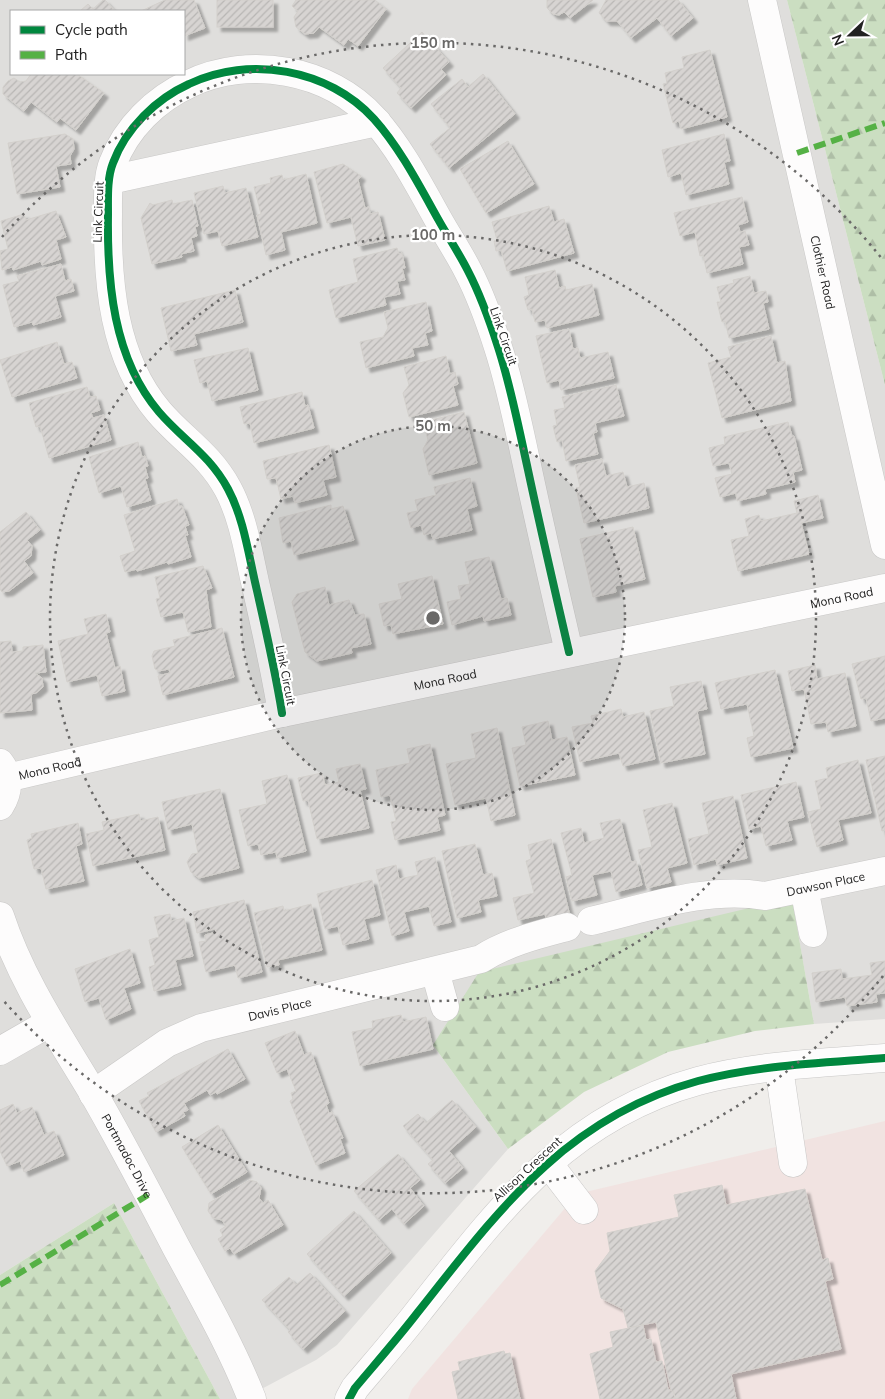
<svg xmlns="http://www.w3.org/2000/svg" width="885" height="1399" viewBox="0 0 885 1399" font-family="Mulish,sans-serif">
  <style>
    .residential { fill: #dfdedc; fill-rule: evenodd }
    .commercial { fill: #f1e3e1 }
    .forest { fill: url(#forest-firs) }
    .building { fill: url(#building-hatch); stroke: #d3d0cc; filter: url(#shadow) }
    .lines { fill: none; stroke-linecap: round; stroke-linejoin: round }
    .minor-casing { stroke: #c9c8c7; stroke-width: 29 }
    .minor { stroke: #fdfcfc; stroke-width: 28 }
    .quiet { stroke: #55b145; stroke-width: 6; stroke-dasharray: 12 6; stroke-linecap: butt }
    .cycleway-casing { stroke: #fff; stroke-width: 11 }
    .cycleway { stroke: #00873e; stroke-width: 8 }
    .ring { fill: none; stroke: #6a6968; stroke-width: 2.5; stroke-dasharray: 2.5 5 }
    .labels { text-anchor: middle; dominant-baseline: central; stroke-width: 4.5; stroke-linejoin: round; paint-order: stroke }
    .street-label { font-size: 12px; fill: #222; stroke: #fff }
    .centre { fill: #6a6968; stroke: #fff; stroke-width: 2.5 }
    .ring-label { font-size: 15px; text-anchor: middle; font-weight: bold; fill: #6a6968; stroke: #fff; stroke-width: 4.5; stroke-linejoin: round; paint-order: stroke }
  </style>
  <defs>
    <pattern id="forest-firs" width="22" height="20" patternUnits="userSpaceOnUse" patternTransform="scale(1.25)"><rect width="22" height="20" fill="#cbdec1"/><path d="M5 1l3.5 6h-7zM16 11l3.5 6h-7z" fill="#aebea6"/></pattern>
    <pattern id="building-hatch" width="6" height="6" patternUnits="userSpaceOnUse" patternTransform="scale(1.25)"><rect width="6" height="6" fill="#d7d4d2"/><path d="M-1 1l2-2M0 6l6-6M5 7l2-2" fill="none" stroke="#b8b6b4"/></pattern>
    <filter id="shadow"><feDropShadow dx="4.5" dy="4.5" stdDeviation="1" flood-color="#0004"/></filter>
  </defs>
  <rect width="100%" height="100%" fill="#f0eeeb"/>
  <path class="residential" d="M0 0H787L885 385V1019L814 1024 792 899 433 1045 508 1149 337 1345 316 1360 243 1399H220L114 1203 0 1275ZM11 11H184V74H11Z"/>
  <polygon class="commercial" points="885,1121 885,1399 408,1399 412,1389 577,1194"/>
  <g class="forest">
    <polygon points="787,0 885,0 885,385"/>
    <polygon points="792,898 814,1024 755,1031 668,1052 584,1092 508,1149 433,1045 479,972"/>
    <polygon points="114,1203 220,1399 0,1399 0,1275"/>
  </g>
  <g class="building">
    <polygon points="103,0 105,0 115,11 80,11 88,4 93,9"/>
    <polygon points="165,0 194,0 205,28 184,36 184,11 141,11"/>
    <rect x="217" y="0" width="56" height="27"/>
    <polygon points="296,0 375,0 386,9 358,46 348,39 344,45 319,27 314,33 305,34 296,27 294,17 298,11 292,6"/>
    <polygon points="547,0 593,0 570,18 564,12 559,15 553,14 547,8"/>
    <polygon points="606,0 678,0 693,18 671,36 657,18 631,38 617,21 606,21 599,13"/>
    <polygon points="422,32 449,62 441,69 446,75 411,108 397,93 401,88 383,68"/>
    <polygon points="710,50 727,117 681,129 679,121 673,123 663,84 667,83 665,73 684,68 682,57"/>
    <polygon points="31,74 77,74 104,93 76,130 60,118 57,122 31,102 24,111 3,94 3,87 8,81 14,78 20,82 26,81"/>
    <polygon points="483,74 515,114 449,168 430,144 450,128 431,104 462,79 468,87"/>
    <polygon points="65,134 73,139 74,149 70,156 71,164 56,166 60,187 17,194 8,143"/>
    <polygon points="724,134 730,161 724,162 729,184 686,195 681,173 668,177 662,150"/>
    <polygon points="508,141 534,184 486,213 460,169"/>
    <polygon points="343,164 361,176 358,180 365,208 369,207 370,214 378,212 385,240 358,246 351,217 327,223 314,172"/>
    <polygon points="306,174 317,223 281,232 285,250 266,255 257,215 261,214 254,187 271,183 270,178 282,175 283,180"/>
    <polygon points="223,186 225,193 246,188 258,237 222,246 218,231 204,234 194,193"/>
    <polygon points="742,197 748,222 738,225 740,232 745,231 749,245 739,247 743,264 707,273 703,255 700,256 695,232 680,236 674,213"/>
    <polygon points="172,200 173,204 192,200 198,226 195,227 197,236 191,238 194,251 181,254 182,257 152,264 141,218 150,203 153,205"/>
    <polygon points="549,206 554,222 564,219 574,253 507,271 501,250 496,251 494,241 497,240 492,222"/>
    <polygon points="56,211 66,237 56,240 61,259 42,265 41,261 13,270 12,267 2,270 0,251 8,249 1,221 24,214 26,220"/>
    <polygon points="397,248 399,254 402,253 405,268 402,268 405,280 397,281 400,294 384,297 386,305 336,318 329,290 358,282 353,259"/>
    <polygon points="61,264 65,281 71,279 74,291 55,296 61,317 33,325 32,322 14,327 3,285 19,281 17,276"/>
    <polygon points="555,270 559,288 565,286 566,290 592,284 599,315 547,328 545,320 535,322 532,309 528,310 524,297 529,295 525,277"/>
    <polygon points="750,276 754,293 766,291 768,302 763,303 769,329 729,338 725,321 722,322 717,302 721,302 717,287 734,283 733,280"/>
    <polygon points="235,290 243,322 194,334 197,345 171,351 161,308"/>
    <polygon points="426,302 432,331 425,333 428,345 412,348 414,356 366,368 360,342 383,337 388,328 384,312"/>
    <polygon points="569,329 573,349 578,348 580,358 608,352 614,378 561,390 559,380 547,383 536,336"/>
    <polygon points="771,336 777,363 785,361 791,401 722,418 708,363 731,357 728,347"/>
    <polygon points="57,342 64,364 72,362 77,378 12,397 0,360"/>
    <polygon points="248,348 258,390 212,401 207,381 200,383 194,360"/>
    <polygon points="446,356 450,374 455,372 458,384 453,386 458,405 409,417 403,393 409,385 404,367"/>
    <polygon points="616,385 624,416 595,423 597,432 593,433 598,454 566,461 562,440 557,442 553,426 557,425 554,410 565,408 562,397"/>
    <polygon points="87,387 90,397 96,396 100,410 91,413 93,418 104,415 111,440 49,458 40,426 36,427 29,403"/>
    <polygon points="302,392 305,406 308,405 314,428 254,443 250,423 244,424 240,407"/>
    <polygon points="464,412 477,463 429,475 423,449 428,440 423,422"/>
    <polygon points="788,422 792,436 794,436 802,470 793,472 795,482 765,489 766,494 737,501 736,493 720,497 715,478 732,474 729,463 713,466 709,448 725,444 724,437"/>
    <polygon points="138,442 142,457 145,456 148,466 145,467 148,478 145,479 151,500 127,507 121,486 99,493 89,457"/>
    <polygon points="329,445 336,477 323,480 327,495 295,503 293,496 281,499 276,478 267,479 263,461"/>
    <polygon points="602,459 606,476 623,472 627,487 644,483 649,508 584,523 576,488 580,487 575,465"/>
    <polygon points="470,478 477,506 467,509 472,530 433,539 431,533 424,535 421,525 411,528 407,513 418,511 415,500 436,495 434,487"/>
    <polygon points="818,495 823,518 801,523 809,554 738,571 731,540 749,536 745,519 759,515 761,521 797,513 794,501"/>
    <polygon points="177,499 179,506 182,506 189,525 185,526 188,535 185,535 191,557 168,564 167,562 137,571 137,569 125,572 120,556 135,551 124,515"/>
    <polygon points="331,505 331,509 343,506 354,540 294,555 291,541 283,543 279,518"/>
    <polygon points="26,512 40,530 27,540 32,546 31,556 24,561 33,573 9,591 2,592 0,589 0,532"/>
    <polygon points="633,527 645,579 615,586 616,592 593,597 580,539"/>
    <polygon points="489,557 501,599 507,598 511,615 484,621 483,616 452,625 447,602 461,599 458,586 470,584 465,562"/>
    <polygon points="203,566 212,588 206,590 211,627 188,632 183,612 161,617 156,599 160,598 155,577"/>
    <polygon points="432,576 443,624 393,634 391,625 384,626 379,604 402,599 398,584"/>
    <polygon points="325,587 329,605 349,600 355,615 364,614 371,644 351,648 352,653 317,661 305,652 292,602 297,594"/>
    <polygon points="106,614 110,632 106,633 115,668 120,666 125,691 102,696 97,675 67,682 58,641 88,634 84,619"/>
    <polygon points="222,628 234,677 163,695 158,676 170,673 169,669 159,671 155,669 152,656 154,651 175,646 173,640"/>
    <polygon points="11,641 12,652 23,651 23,647 43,645 46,672 35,673 42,678 43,687 36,693 31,694 32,710 0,713 0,642"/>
    <polygon points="885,656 885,718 871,721 866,698 861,699 852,664"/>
    <polygon points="815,665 817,679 845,673 856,726 828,732 826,722 811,724 804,689 792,691 788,671"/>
    <polygon points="775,670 793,748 751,757 747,738 754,736 747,704 721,709 715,683"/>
    <polygon points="701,681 707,709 697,711 705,754 661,763 650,711 674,706 670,687"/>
    <polygon points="621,709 623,717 644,712 655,759 623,766 619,753 580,762 572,727 593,723 591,716"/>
    <polygon points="548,721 552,740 567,737 575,775 520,786 512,748 526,745 522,727"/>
    <polygon points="497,728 515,815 491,821 486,798 455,805 446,764 476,758 471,734"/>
    <polygon points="430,744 445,815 437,817 440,830 395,840 391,822 396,821 390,795 381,797 376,770 410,763 407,749"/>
    <polygon points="885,756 885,830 882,831 866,760"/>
    <polygon points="858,760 871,813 838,820 843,840 817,847 808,812 821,809 815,781 828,778 826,768"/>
    <polygon points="360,764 366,789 360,790 369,828 317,839 308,800 303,801 298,778 322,773 325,785 339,782 336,769"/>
    <polygon points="287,775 306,851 277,858 276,852 261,855 258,844 248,846 239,810 267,804 262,781"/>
    <polygon points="796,782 804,817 787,821 792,840 766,846 761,826 749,829 741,795"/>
    <polygon points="220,789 239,868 199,878 191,872 187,862 192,854 198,853 192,824 168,830 162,802"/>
    <polygon points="733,796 747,858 717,865 716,859 694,865 688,839 709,834 702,803"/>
    <polygon points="672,803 687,863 667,868 671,882 647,888 638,850 652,847 643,810"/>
    <polygon points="139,814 140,821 158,817 165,850 93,866 86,834 104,830 102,822"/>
    <polygon points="620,819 631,862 636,861 642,885 616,892 611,871 592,875 597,895 572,901 566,877 572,875 561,833 581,828 584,843 604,838 600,823"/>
    <polygon points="78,823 82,844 76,846 84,881 46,889 41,868 34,869 27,840 32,838 31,834"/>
    <polygon points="551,839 570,916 547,921 545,914 518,920 513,898 534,893 526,861 531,859 528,845"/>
    <polygon points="475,844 483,875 492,873 497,896 478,900 481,912 457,918 442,851"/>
    <polygon points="435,857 451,922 434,926 429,906 404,912 409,931 392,936 376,870 396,865 399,879 418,875 415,862"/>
    <polygon points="372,880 380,915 364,919 369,939 343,945 338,926 325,929 317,894"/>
    <polygon points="244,900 262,972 238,978 235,965 206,972 199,942 206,941 205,935 216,932 215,929 197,933 193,912"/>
    <polygon points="311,904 322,950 278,960 279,965 267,967 254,913 283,906 284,911"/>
    <polygon points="170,914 171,921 184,918 193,956 175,960 181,985 154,991 149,967 155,965 149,940 159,937 154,917"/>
    <polygon points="130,949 140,983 124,988 131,1009 106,1020 99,998 85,1002 75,969"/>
    <polygon points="885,961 885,993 876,994 877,1002 847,1006 845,997 816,1002 812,973 841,969 842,979 872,975 870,963"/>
    <polygon points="401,1015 403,1022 426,1017 433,1049 360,1066 352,1032 373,1028 372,1021"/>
    <polygon points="295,1031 304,1055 311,1052 329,1103 326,1105 329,1113 332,1112 343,1138 340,1139 345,1153 316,1165 290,1101 293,1099 291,1093 296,1091 287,1069 277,1073 265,1043"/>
    <polygon points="228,1049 245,1079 217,1094 216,1092 210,1095 207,1090 184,1103 188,1110 183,1112 185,1116 156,1132 139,1101 149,1096 147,1093"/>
    <polygon points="452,1100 476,1127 449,1151 463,1168 445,1183 428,1164 433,1160 403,1126 418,1114 426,1123"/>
    <polygon points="13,1104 17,1113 32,1107 44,1135 54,1131 64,1155 24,1172 20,1161 7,1166 0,1151 0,1110"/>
    <polygon points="218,1125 247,1172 211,1194 182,1147"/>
    <polygon points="398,1154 420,1180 410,1188 424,1206 404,1224 392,1209 379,1220 354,1191"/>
    <polygon points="250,1180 257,1182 261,1188 259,1198 263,1203 268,1200 283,1225 234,1254 230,1248 225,1251 218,1239 223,1236 220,1230 226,1226 222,1220 213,1218 208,1211 209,1203"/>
    <polygon points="722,1185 726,1205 805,1189 822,1260 828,1258 833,1279 825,1281 841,1349 731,1374 736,1399 673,1399 656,1322 628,1328 623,1309 601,1298 595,1271 610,1251 607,1233 679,1217 674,1195"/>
    <polygon points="354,1211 391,1253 344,1296 307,1254"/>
    <polygon points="310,1273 345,1311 303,1349 288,1332 290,1330 262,1300 289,1277 296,1285"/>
    <polygon points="643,1325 646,1340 651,1339 656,1362 662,1361 668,1389 674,1392 675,1399 600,1399 590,1354 613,1347 610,1332"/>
    <polygon points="504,1351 505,1354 510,1353 520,1399 458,1399 452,1372 460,1370 458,1362"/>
  </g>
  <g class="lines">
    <g class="minor-casing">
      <g id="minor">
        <path id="s1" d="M762 0 885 545"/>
        <polyline points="110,180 377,122"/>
        <path d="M282 713C275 669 265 626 255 582 248 551 243 517 228 489 209 454 183 440 159 412 113 358 107 282 108 214 108 198 107 178 113 163 126 128 156 99 189 84 249 55 329 69 374 119 400 148 419 185 438 219 448 237 459 253 468 271 480 294 490 322 498 347 511 387 519 429 528 470 541 531 555 591 569 652"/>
        <path d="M0 763C10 776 9 792 0 806"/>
        <path id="s2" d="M7 778 282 713 885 588"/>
        <polyline points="804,888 813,933"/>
        <path id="s3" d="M0 916C21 980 59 1036 93 1093 122 1143 149 1195 176 1247 203 1297 231 1346 252 1399"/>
        <path id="s4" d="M591 921C647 908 707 886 765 896L885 871"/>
        <polyline points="435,971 445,1007"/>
        <polyline points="0,1051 49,1023"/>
        <polyline points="779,1068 793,1163"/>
        <path id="s5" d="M93 1094 167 1043 201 1028 481 959C508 942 537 935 567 927"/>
        <polyline points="548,1163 584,1210"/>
        <path d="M349 1399 355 1388C376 1363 398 1338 418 1312 498 1211 566 1117 698 1081 758 1065 823 1063 885 1058"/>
      </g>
    </g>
    <use href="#minor" class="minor"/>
    <g class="quiet">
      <polyline points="797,153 885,123"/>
      <polyline points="0,1285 148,1195"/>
    </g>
    <g class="cycleway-casing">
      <g id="cycleway">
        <path d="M282 713C275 669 265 626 255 582 248 551 243 517 228 489 209 454 183 440 159 412 113 358 107 282 108 214 108 198 107 178 113 163 126 128 156 99 189 84 249 55 329 69 374 119 400 148 419 185 438 219 448 237 459 253 468 271 480 294 490 322 498 347 511 387 519 429 528 470 541 531 555 591 569 652"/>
        <path d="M349 1399 355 1388C376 1363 398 1338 418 1312 498 1211 566 1117 698 1081 758 1065 823 1063 885 1058"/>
      </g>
    </g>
    <use href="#cycleway" class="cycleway"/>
  </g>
  <circle cx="433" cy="618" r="192" fill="#6a6968" fill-opacity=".12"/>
  <g class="ring">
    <circle cx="433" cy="618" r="192"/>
    <circle cx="433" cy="618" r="383"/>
    <path d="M883 976A575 575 0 0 1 2 999M2 237A575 575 0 0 1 883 260"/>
  </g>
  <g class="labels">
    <g class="street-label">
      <text transform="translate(98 212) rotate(-88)">Link Circuit</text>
      <text stroke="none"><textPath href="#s1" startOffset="279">Clothier Road</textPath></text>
      <text transform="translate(504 336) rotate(71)">Link Circuit</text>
      <text stroke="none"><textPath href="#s2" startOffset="854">Mona Road</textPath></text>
      <text transform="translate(286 675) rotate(79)">Link Circuit</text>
      <text stroke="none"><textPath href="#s2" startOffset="449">Mona Road</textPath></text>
      <text stroke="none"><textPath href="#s2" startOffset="44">Mona Road</textPath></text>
      <text stroke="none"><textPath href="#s4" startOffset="239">Dawson Place</textPath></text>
      <text stroke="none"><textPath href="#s5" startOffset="208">Davis Place</textPath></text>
      <text stroke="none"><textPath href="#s3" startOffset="272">Portmadoc Drive</textPath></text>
      <text transform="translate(527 1169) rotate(-43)">Allison Crescent</text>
    </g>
  </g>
  <circle cx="433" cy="618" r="8" class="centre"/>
  <g class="ring-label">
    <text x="433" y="48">150 m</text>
    <text x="433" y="240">100 m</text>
    <text x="433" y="431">50 m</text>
  </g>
  <rect x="10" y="10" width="175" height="65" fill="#ffffff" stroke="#a7a7a7"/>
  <rect x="20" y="26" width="25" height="8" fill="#00873e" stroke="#a7a7a7"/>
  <text x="55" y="35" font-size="15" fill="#222222">Cycle path</text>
  <rect x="20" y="51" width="25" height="8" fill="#55b145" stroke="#a7a7a7"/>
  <text x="55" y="60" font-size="15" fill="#222222">Path</text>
  <g transform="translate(850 35) rotate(248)" stroke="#ffffff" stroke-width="4" paint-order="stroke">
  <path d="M0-4L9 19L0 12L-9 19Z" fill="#222222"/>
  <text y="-8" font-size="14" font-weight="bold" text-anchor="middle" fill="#222222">N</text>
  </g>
</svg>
